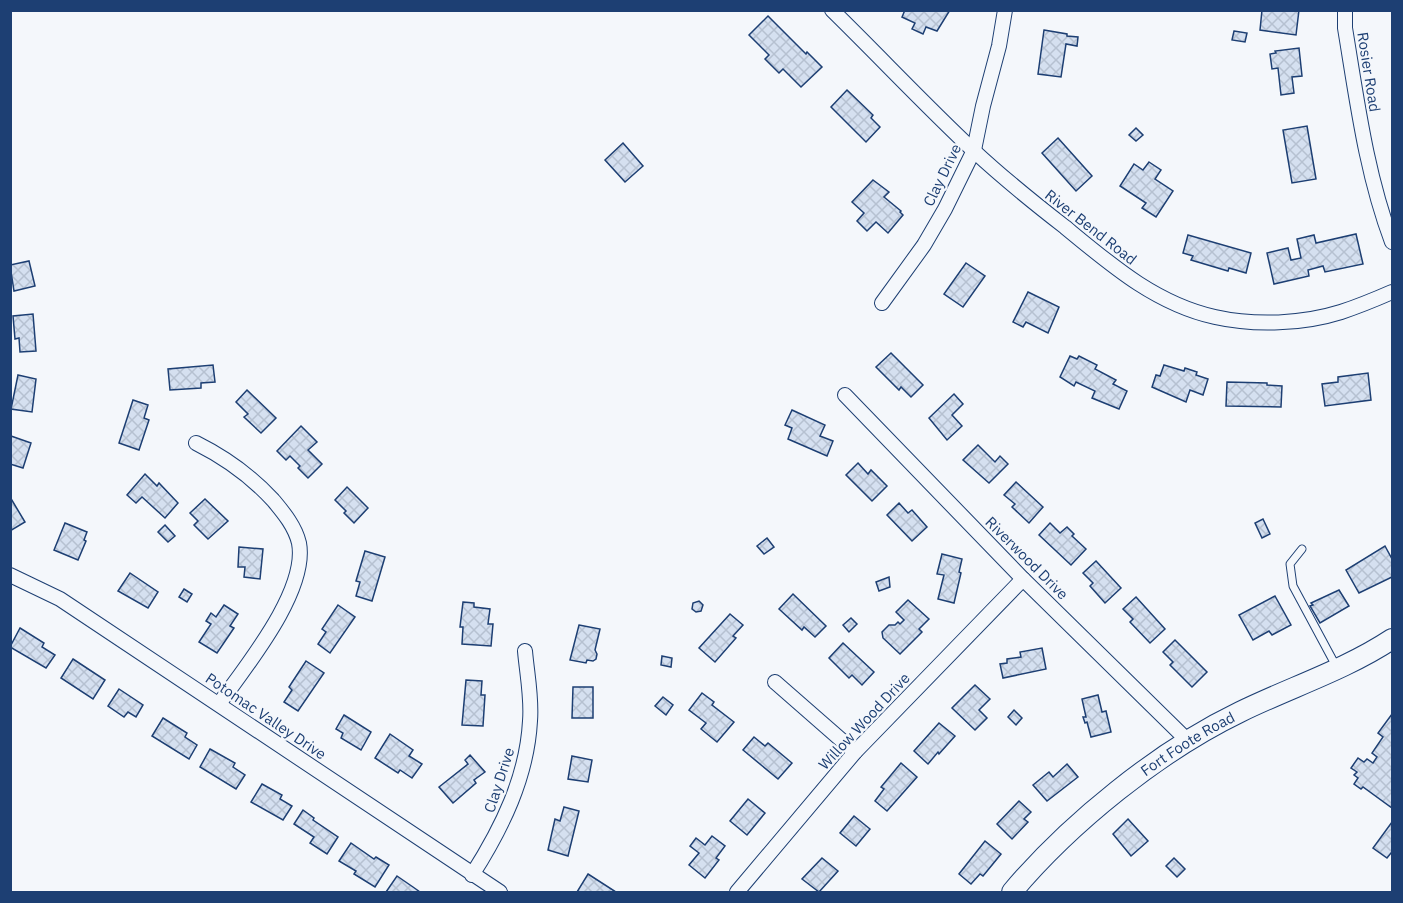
<svg xmlns="http://www.w3.org/2000/svg" width="1403" height="903" viewBox="0 0 1403 903" font-family="'IBM Plex Sans',sans-serif">
  <style>
    .building { fill: url(#building-cross-hatch); stroke: #1d3f73; stroke-width: 1.5 }
    .lines { fill: none; stroke-linecap: round; stroke-linejoin: round }
    .lane-casing { stroke: #1d3f73; stroke-width: 9 }
    .street-casing { stroke: #1d3f73; stroke-width: 16 }
    .secondary-casing { stroke: #1d3f73; stroke-width: 22 }
    .lane { stroke: #f4f7fb; stroke-width: 7 }
    .street { stroke: #f4f7fb; stroke-width: 14 }
    .secondary { stroke: #f4f7fb; stroke-width: 20 }
    .labels { text-anchor: middle; dominant-baseline: central; stroke-width: 4.5; stroke-linejoin: round; paint-order: stroke }
    .street-label { font-size: 15px; fill: #1d3f73; stroke: #f4f7fb }
  </style>
  <defs>
    <pattern id="building-cross-hatch" width="8" height="8" patternUnits="userSpaceOnUse" patternTransform="scale(1.5)"><rect width="8" height="8" fill="#d5e0f0"/><path d="M0 0l8 8M0 8l8-8" fill="none" stroke="#b6c1d1"/></pattern>
  </defs>
  <rect width="100%" height="100%" fill="#f4f7fb"/>
  <g class="building">
    <polygon points="905,10 950,10 937,31 926,27 923,34 912,29 915,23 902,17"/>
    <polygon points="1262,10 1299,10 1296,35 1260,30"/>
    <polygon points="768,16 806,54 807,52 822,67 801,87 783,69 779,73 765,59 769,55 749,35"/>
    <polygon points="1044,30 1067,34 1067,36 1078,37 1077,46 1066,44 1061,77 1038,74"/>
    <polygon points="1234,31 1247,33 1245,42 1232,40"/>
    <polygon points="1299,48 1302,76 1292,77 1294,93 1281,95 1278,68 1272,69 1270,54 1276,53 1275,51"/>
    <polygon points="847,90 873,115 871,118 880,127 866,142 831,107"/>
    <polygon points="1307,126 1316,179 1292,183 1283,130"/>
    <polygon points="1136,128 1143,135 1136,141 1129,135"/>
    <polygon points="1058,138 1092,176 1076,191 1042,153"/>
    <polygon points="623,143 643,166 625,182 605,160"/>
    <polygon points="1149,162 1161,170 1155,179 1173,191 1156,217 1142,208 1146,203 1120,186 1134,164 1143,170"/>
    <polygon points="873,180 889,192 884,197 901,211 900,212 903,215 888,233 876,222 867,231 857,221 864,213 852,202"/>
    <polygon points="1356,234 1363,264 1325,272 1323,266 1308,270 1309,276 1274,284 1267,253 1288,248 1291,260 1301,258 1297,239 1314,235 1316,243"/>
    <polygon points="1188,235 1251,253 1246,273 1229,268 1228,271 1191,260 1193,256 1183,253"/>
    <polygon points="29,261 35,286 14,291 10,265"/>
    <polygon points="966,263 985,276 963,307 944,294"/>
    <polygon points="1028,292 1059,307 1048,333 1026,322 1023,327 1013,322"/>
    <polygon points="33,314 36,351 20,352 19,338 15,339 13,316"/>
    <polygon points="891,353 923,385 911,397 901,387 899,390 876,367"/>
    <polygon points="1070,356 1077,359 1079,356 1097,365 1095,369 1116,380 1113,384 1127,391 1119,409 1092,398 1095,391 1076,382 1074,386 1060,377"/>
    <polygon points="213,365 215,382 201,383 201,388 170,390 168,369"/>
    <polygon points="1164,365 1184,371 1185,368 1197,372 1196,375 1208,379 1203,395 1190,390 1186,402 1152,387 1156,375 1160,376"/>
    <polygon points="1368,373 1371,400 1325,406 1322,384 1338,382 1338,377"/>
    <polygon points="18,375 36,379 32,412 11,409"/>
    <polygon points="1227,382 1267,383 1267,385 1282,386 1281,407 1226,406"/>
    <polygon points="247,390 276,418 261,433 244,417 248,414 236,402"/>
    <polygon points="954,394 963,404 952,415 962,426 947,440 929,418"/>
    <polygon points="133,400 148,405 144,418 149,420 139,450 119,443"/>
    <polygon points="792,410 825,425 820,436 833,441 827,456 788,439 792,428 785,425"/>
    <polygon points="301,426 317,442 308,450 322,464 308,478 298,468 300,466 290,456 286,460 277,451"/>
    <polygon points="11,436 31,443 23,468 10,464"/>
    <polygon points="978,445 995,462 1000,456 1008,464 989,483 963,460"/>
    <polygon points="858,463 868,474 871,470 887,486 872,501 846,475"/>
    <polygon points="145,474 157,486 159,483 178,503 165,518 142,497 136,503 127,495"/>
    <polygon points="1016,482 1043,507 1029,523 1012,507 1015,504 1004,495"/>
    <polygon points="347,487 368,508 354,523 344,513 346,511 335,500"/>
    <polygon points="10,497 25,522 10,531"/>
    <polygon points="205,499 228,521 208,539 194,525 198,521 190,513"/>
    <polygon points="899,503 908,513 912,510 927,527 912,541 887,515"/>
    <polygon points="1263,519 1270,534 1262,538 1255,523"/>
    <polygon points="65,523 87,532 84,540 86,541 78,560 54,550"/>
    <polygon points="1050,523 1060,533 1067,527 1074,534 1072,536 1086,549 1071,565 1039,535"/>
    <polygon points="165,525 175,536 168,542 158,532"/>
    <polygon points="767,538 774,547 764,554 757,546"/>
    <polygon points="1385,546 1392,559 1392,577 1359,593 1346,570"/>
    <polygon points="239,547 263,549 260,579 244,577 245,567 238,567"/>
    <polygon points="365,551 385,557 372,601 356,596 360,582 356,581"/>
    <polygon points="942,554 962,559 959,572 961,573 954,603 938,599 944,575 937,574"/>
    <polygon points="1096,561 1121,588 1105,603 1090,586 1093,583 1083,573"/>
    <polygon points="130,573 158,592 148,608 118,591"/>
    <polygon points="889,577 890,587 879,591 876,582"/>
    <polygon points="184,589 192,594 187,602 179,597"/>
    <polygon points="1339,590 1349,606 1320,623 1310,606 1313,605 1311,603"/>
    <polygon points="793,594 826,626 815,637 804,627 802,630 779,609"/>
    <polygon points="1275,596 1291,625 1272,635 1269,631 1253,640 1239,615"/>
    <polygon points="1136,597 1165,629 1150,643 1130,622 1133,619 1123,609"/>
    <polygon points="908,600 929,619 919,629 922,632 900,654 883,638 882,632 889,625 895,625 898,622 900,624 904,620 896,612"/>
    <polygon points="699,601 703,605 701,611 696,612 692,609 693,603"/>
    <polygon points="463,602 474,603 474,607 490,609 488,624 493,624 491,646 462,644 463,627 460,627"/>
    <polygon points="224,605 238,614 230,626 234,628 217,653 199,642 211,624 206,621 211,613 216,617"/>
    <polygon points="338,605 355,617 330,653 318,644 326,632 322,629"/>
    <polygon points="730,614 743,625 733,636 736,638 715,662 699,648"/>
    <polygon points="851,618 857,624 849,632 843,625"/>
    <polygon points="579,625 600,629 595,650 597,654 596,659 593,661 587,660 586,663 570,660"/>
    <polygon points="20,628 44,643 42,647 55,655 46,668 10,647"/>
    <polygon points="1175,640 1207,672 1192,687 1170,665 1173,662 1163,652"/>
    <polygon points="843,643 874,672 862,685 852,675 849,678 829,658"/>
    <polygon points="1042,648 1046,669 1003,678 1000,664 1007,663 1007,659 1021,657 1020,652"/>
    <polygon points="662,656 672,658 671,667 661,665"/>
    <polygon points="73,659 105,680 93,699 61,678"/>
    <polygon points="306,661 324,673 298,711 284,702 292,690 289,687"/>
    <polygon points="466,680 482,681 481,695 485,695 483,726 462,725"/>
    <polygon points="975,685 990,699 979,710 987,718 975,730 952,708"/>
    <polygon points="573,687 593,687 593,718 572,718"/>
    <polygon points="119,689 143,705 136,717 128,712 124,717 108,706"/>
    <polygon points="702,693 714,702 712,705 734,722 717,742 701,729 706,723 689,710"/>
    <polygon points="1098,695 1102,712 1106,711 1111,732 1091,737 1087,722 1085,723 1083,717 1086,717 1082,699"/>
    <polygon points="663,697 673,705 666,715 655,706"/>
    <polygon points="1014,710 1022,718 1016,725 1008,717"/>
    <polygon points="1392,714 1392,808 1363,787 1361,789 1354,784 1358,778 1354,775 1357,772 1351,768 1358,758 1364,762 1367,759 1373,763 1377,757 1372,753 1383,737 1378,733"/>
    <polygon points="344,715 371,732 361,750 341,738 343,733 336,729"/>
    <polygon points="163,718 187,733 185,737 197,745 189,759 152,736"/>
    <polygon points="939,723 955,736 939,754 938,752 928,764 914,751"/>
    <polygon points="390,734 413,750 409,756 422,764 412,778 400,770 398,773 375,758"/>
    <polygon points="754,737 765,746 768,743 792,763 778,779 743,750"/>
    <polygon points="210,749 235,763 233,767 245,775 236,789 200,767"/>
    <polygon points="470,755 485,772 474,780 476,783 453,803 439,787 468,764 465,760"/>
    <polygon points="572,756 592,760 588,782 568,779"/>
    <polygon points="901,763 917,777 887,811 875,801 884,789 881,787"/>
    <polygon points="1067,764 1078,777 1047,801 1033,785 1049,772 1053,777"/>
    <polygon points="262,784 282,795 280,799 292,806 283,820 251,802"/>
    <polygon points="748,799 765,813 747,835 730,821"/>
    <polygon points="1019,801 1031,812 1024,819 1028,822 1012,839 997,824"/>
    <polygon points="564,807 579,811 568,856 548,850 555,819 560,821"/>
    <polygon points="303,810 314,818 313,820 338,837 327,854 310,843 314,837 294,824"/>
    <polygon points="854,816 870,829 856,846 840,833"/>
    <polygon points="1128,819 1148,841 1131,856 1113,834"/>
    <polygon points="1392,822 1392,854 1391,853 1387,858 1373,848"/>
    <polygon points="712,836 725,846 716,858 719,860 705,878 689,865 699,853 690,846 696,838 705,845"/>
    <polygon points="985,841 1001,854 983,876 980,874 971,884 959,874"/>
    <polygon points="351,843 374,859 376,857 389,865 375,887 354,874 356,871 339,861"/>
    <polygon points="822,858 838,871 819,892 802,879"/>
    <polygon points="1174,858 1185,869 1177,877 1166,866"/>
    <polygon points="588,874 616,892 577,892"/>
    <polygon points="397,876 413,887 420,892 386,892"/>
  </g>
  <g class="lines">
    <g class="lane-casing">
      <polyline id="lane" points="1302,549 1290,564 1293,586 1336,666"/>
    </g>
    <g class="street-casing">
      <g id="street">
        <path d="M832 10C880 57 926 106 974 151 1003 178 1034 203 1065 227 1111 265 1156 304 1215 317 1255 326 1303 324 1341 312 1359 306 1376 299 1392 292"/>
        <path d="M1345 10V28C1357 100 1366 173 1392 242"/>
        <polyline points="882,303 924,245 945,209 974,150 983,106 999,46 1005,10"/>
        <polyline points="845,395 1023,579 1187,740"/>
        <path d="M196 443C226 458 250 475 273 500 283 512 295 526 299 543 308 591 246 666 219 704"/>
        <polyline points="10,575 60,599 500,892"/>
        <polyline points="775,682 855,752"/>
        <path d="M472 875C502 828 527 777 530 721 532 698 527 674 525 651"/>
        <polyline points="737,892 855,752 1023,579"/>
      </g>
    </g>
    <g class="secondary-casing">
      <g id="secondary">
        <path id="s1" d="M1012 892C1070 823 1159 751 1240 712 1291 687 1345 670 1392 639"/>
      </g>
    </g>
    <use href="#lane" class="lane"/>
    <use href="#street" class="street"/>
    <use href="#secondary" class="secondary"/>
  </g>
  <g class="labels">
    <g class="street-label">
      <text transform="translate(1369 72) rotate(81)">Rosier Road</text>
      <text transform="translate(942 175) rotate(-64)">Clay Drive</text>
      <text transform="translate(1091 227) rotate(38)">River Bend Road</text>
      <text transform="translate(1027 558) rotate(45)">Riverwood Drive</text>
      <text transform="translate(266 716) rotate(34)">Potomac Valley Drive</text>
      <text transform="translate(864 721) rotate(-47)">Willow Wood Drive</text>
      <text stroke="none"><textPath href="#s1" startOffset="231">Fort Foote Road</textPath></text>
      <text transform="translate(499 780) rotate(-72)">Clay Drive</text>
    </g>
  </g>
  <rect width="1403" height="903" fill="none" stroke="#1d3f73" stroke-width="24"/>
</svg>
